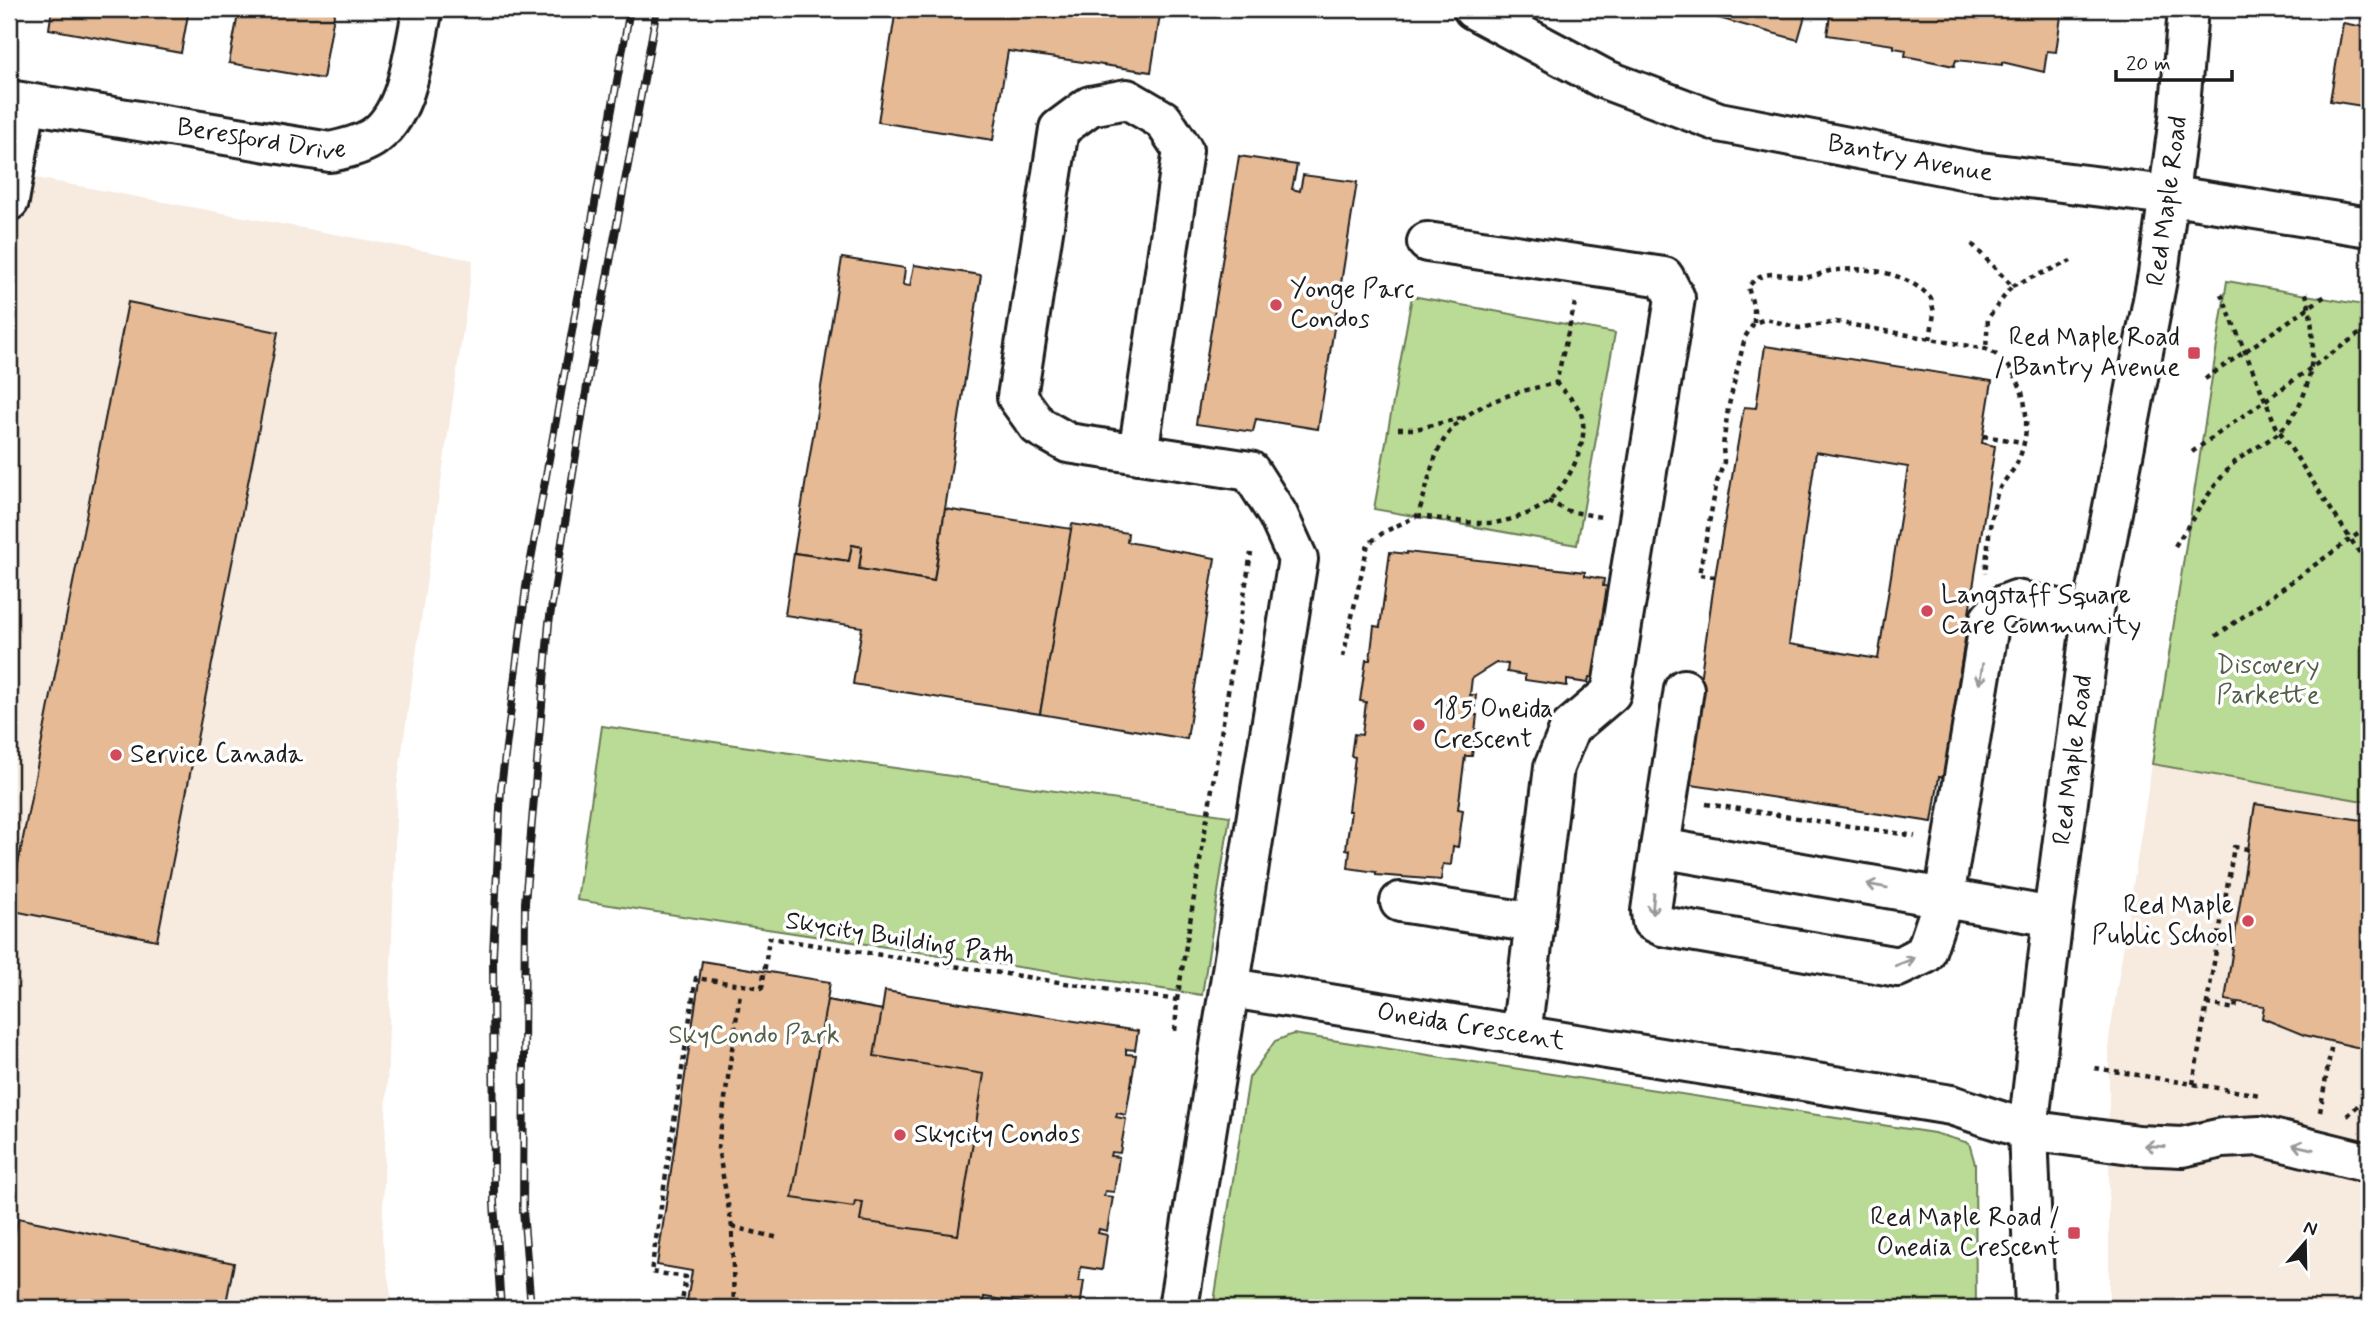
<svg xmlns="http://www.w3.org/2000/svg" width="2378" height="1317" viewBox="0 0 2378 1317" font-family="Mynerve,sans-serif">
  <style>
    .built { fill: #f7eadf }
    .green { fill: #badb95; stroke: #6b7c58; stroke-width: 2 }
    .building { fill: #e5ba95; stroke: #1c1c1c; stroke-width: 2; fill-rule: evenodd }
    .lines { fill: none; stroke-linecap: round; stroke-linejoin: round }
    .minor-casing { stroke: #1c1c1c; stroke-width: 44 }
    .path { stroke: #1c1c1c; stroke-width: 4.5; stroke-dasharray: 5 5; stroke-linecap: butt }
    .minor { stroke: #fff; stroke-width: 38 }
    .rail-casing { stroke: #1c1c1c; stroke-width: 8 }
    .rail { stroke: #fff; stroke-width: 5; stroke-dasharray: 16; stroke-linecap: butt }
    .oneway { stroke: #999 }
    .poi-dot { fill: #d1495b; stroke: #fff; stroke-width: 2.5 }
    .labels { text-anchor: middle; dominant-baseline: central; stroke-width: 7; stroke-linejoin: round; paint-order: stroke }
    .street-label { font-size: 26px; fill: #1c1c1c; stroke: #fff }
    .poi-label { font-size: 26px; fill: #1c1c1c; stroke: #fff; text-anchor: start }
    .park-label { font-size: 26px; fill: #535f46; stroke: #fff }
  </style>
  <rect width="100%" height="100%" fill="#fff"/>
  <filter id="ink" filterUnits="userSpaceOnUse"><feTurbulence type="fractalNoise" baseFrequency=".0143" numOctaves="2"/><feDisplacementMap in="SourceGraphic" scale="14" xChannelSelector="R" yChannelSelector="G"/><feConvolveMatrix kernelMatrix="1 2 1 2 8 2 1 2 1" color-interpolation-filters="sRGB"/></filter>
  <g filter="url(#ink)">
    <g class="built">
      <polygon points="9,173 473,260 397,786 382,1239 393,1308 9,1308"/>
      <polygon points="2152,764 2369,802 2369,1308 2109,1308 2109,1039"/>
    </g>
    <g class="green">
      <polygon points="2227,281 2369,306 2369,802 2152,764"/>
      <polygon points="1412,296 1615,333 1577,545 1374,509"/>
      <polygon points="602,726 1230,816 1202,995 577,900"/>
      <polygon points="1293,1034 1934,1133 1969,1143 1975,1164 1976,1308 1213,1308 1249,1078 1275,1041"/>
    </g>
    <g class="building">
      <polygon points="52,9 189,9 181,53 49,29"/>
      <polygon points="239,9 335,9 323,79 229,63"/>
      <polygon points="896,9 1161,9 1151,72 1008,51 993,140 878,122"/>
      <polygon points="1686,9 1807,9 1798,40"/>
      <polygon points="1831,9 2062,9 2056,52 2047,51 2044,72 2002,62 2002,65 1956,60 1954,66 1905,56 1906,50 1894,48 1894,45 1827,35"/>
      <polygon points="2343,23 2369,28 2369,107 2330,101"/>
      <polygon points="1239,156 1297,165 1292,189 1300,191 1303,175 1357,182 1318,429 1256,419 1253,432 1196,424"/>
      <polygon points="842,258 905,268 903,285 910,286 914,265 981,275 934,581 859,569 862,547 852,545 849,561 794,553"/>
      <polygon points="128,302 278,332 157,940 9,910"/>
      <path d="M1765 346 1992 381 1982 443 1995 446 1950 736 1987 743 1981 783 1939 777 1932 822 1685 784 1715 577 1744 407 1756 408ZM1816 452 1908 467 1878 659 1789 644Z"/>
      <polygon points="945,509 1072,529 1040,714 853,684 862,627 785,615 794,553 849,561 852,545 862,547 859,569 934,581"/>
      <polygon points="1072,524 1128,533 1127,542 1215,558 1187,739 1040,714"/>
      <polygon points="1390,552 1407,554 1407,552 1585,572 1585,576 1604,579 1603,586 1619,588 1605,679 1589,677 1588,683 1567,680 1567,686 1525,680 1525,675 1507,672 1508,664 1496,663 1472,678 1470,695 1476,695 1474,715 1477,715 1472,756 1465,756 1458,809 1463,810 1458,847 1453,846 1451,865 1443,864 1441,880 1376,875 1376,872 1348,868 1350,850 1346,849 1351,811 1348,811 1355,757 1351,756 1354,734 1362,735 1366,702 1360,701 1366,660 1370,660 1374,626 1380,627"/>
      <polygon points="2255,804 2369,821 2369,1050 2304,1035 2262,1018 2264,1006 2225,1000"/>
      <polygon points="702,961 830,982 827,1000 882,1010 885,991 1138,1031 1135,1050 1126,1049 1126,1054 1136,1055 1126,1115 1117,1113 1116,1117 1126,1119 1120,1153 1111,1152 1110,1156 1119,1157 1114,1192 1105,1191 1104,1196 1113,1197 1107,1231 1099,1229 1098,1233 1107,1235 1102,1270 1081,1267 1079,1281 1084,1281 1080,1308 1056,1308 984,1297 982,1308 686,1308 692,1271 657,1265"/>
      <polygon points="827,1000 882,1010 874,1056 984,1074 958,1235 860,1221 863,1202 855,1201 854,1207 792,1198"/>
      <polygon points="18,1218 234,1263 225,1308 9,1308 9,1263"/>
    </g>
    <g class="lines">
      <g class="minor-casing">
        <g id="minor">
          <path id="s1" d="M1473 9 1604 79 1719 122 1972 171 2167 195 2369 227"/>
          <path id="s2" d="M9 100 330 152C344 149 359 146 372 138 410 114 413 49 423 9"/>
          <polyline points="9,201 26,104"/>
          <polyline points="1427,242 1664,277 1675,298 1611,693 1570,728 1554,767 1521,1035"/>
          <polyline points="1138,454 1183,150 1163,120 1127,99 1090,106 1059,129 1017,397 1038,426 1068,443 1250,471 1278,515 1298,559 1178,1308"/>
          <polyline points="1660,848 1684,689"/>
          <polyline points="1400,902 1535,923"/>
          <polyline points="2053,917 1944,898 1660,848 1651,911 1652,921 1662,926 1898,967 1925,954 1944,898 1990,619 2003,605 2016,600 2092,616"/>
          <path id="s3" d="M1231 988 1951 1105 2028 1130 2138 1145 2182 1147 2222 1138 2260 1136 2369 1163"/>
          <path id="s4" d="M2035 1308 2028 1130 2053 917 2092 616 2158 274 2179 118 2188 9"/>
        </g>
      </g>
      <g class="path">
        <polyline points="1972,244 2012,286 1988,318 1986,349"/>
        <polyline points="2012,286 2071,261"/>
        <polyline points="2221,294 2276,426 2369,567"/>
        <path d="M1754 323V309L1748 287C1766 265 1784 278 1808 277 1816 276 1822 273 1829 271 1865 266 1905 271 1931 298L1934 313 1930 340"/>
        <polyline points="2205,379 2328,294"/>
        <polyline points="1398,429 1416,429 1465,417"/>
        <polyline points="1983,436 2023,442"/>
        <polyline points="2192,452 2369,327"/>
        <polyline points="1548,501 1568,511 1601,517"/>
        <path d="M1417 516C1440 518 1477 526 1499 522 1514 519 1537 512 1549 501 1568 483 1589 444 1582 417 1579 404 1565 393 1556 383"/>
        <path d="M2175 546C2193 519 2209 490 2231 466 2244 452 2265 445 2279 432 2317 397 2318 336 2305 290"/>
        <path d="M1715 577 1699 575 1717 482 1724 462 1723 446 1728 409 1745 337 1754 323 1766 319 1799 328 1836 322 1986 349C2026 366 2035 424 2018 461 2012 475 1999 483 1996 498 1989 522 1988 548 1985 573"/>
        <polyline points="2216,636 2369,526"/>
        <path d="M1343 657 1368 544 1384 532 1417 516C1427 493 1429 467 1441 445 1462 404 1516 392 1556 383L1575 303"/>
        <polyline points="1706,804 1915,836"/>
        <polyline points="1177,1000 1251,553"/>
        <polyline points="2207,1004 2235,1009 2236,1002"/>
        <polyline points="2095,1068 2260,1095"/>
        <polyline points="2193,1084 2234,847 2248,849"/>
        <polyline points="2320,1112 2332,1043"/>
        <polyline points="2347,1116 2369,1095"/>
        <polyline points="732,1227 779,1238"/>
        <polyline points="681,1308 686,1277 651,1272 696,978 762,988 769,938 1177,1000 1175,1033"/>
        <polyline points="734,1308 732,1227 718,1148 740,993"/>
      </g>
      <use href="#minor" class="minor"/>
      <g class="rail-casing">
        <g id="rail">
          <polyline points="501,1308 494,1203 493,955 501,788 526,587 630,9"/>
          <polyline points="531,1308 523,1210 525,903 549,623 588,380 657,9"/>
        </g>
      </g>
      <use href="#rail" class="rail"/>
    </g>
    <defs><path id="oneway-shaft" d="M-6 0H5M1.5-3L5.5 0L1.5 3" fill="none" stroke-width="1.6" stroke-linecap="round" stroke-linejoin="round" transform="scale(1.75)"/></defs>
    <g class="oneway">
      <use href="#oneway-shaft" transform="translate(1981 674) rotate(99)"/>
      <use href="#oneway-shaft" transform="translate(1877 886) rotate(-170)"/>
      <use href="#oneway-shaft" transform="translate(1653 904) rotate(95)"/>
      <use href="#oneway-shaft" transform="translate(1905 962) rotate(-21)"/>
      <use href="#oneway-shaft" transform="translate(2155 1146) rotate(-177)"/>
      <use href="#oneway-shaft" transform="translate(2303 1147) rotate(-167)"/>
    </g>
  </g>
  <g class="poi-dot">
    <circle cx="1276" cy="305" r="7"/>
    <rect x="2187" y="346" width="14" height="14" rx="3.5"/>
    <circle cx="1927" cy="611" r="7"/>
    <circle cx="1419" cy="725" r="7"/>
    <circle cx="116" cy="755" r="7"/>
    <circle cx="2248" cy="921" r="7"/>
    <circle cx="900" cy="1135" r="7"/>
    <rect x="2067" y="1226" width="14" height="14" rx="3.5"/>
  </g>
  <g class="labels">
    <g class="street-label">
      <text stroke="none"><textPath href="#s2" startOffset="256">Beresford Drive</textPath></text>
      <text stroke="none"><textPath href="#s1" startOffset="466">Bantry Avenue</textPath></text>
      <text stroke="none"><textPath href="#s4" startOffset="1118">Red Maple Road</textPath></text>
      <text stroke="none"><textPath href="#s4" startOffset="551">Red Maple Road</textPath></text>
      <text transform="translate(900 939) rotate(9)">Skycity Building Path</text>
      <text stroke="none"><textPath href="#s3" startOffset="243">Oneida Crescent</textPath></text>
    </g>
    <g class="poi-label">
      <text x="1290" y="290">Yonge Parc<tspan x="1290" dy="30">Condos</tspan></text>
      <text x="2180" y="338" text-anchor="end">Red Maple Road<tspan x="2180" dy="30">/ Bantry Avenue</tspan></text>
      <text x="1941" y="596">Langstaff Square<tspan x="1941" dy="30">Care Community</tspan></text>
      <text x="1433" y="710">185 Oneida<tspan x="1433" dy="30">Crescent</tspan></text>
      <text x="130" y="755">Service Canada</text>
      <text x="2234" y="906" text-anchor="end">Red Maple<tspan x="2234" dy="30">Public School</tspan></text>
      <text x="914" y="1135">Skycity Condos</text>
      <text x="2060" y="1218" text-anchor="end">Red Maple Road /<tspan x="2060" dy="30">Onedia Crescent</tspan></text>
    </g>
    <g class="park-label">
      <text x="2268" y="666">Discovery<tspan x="2268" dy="30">Parkette</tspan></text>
      <text x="754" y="1036">SkyCondo Park</text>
    </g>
  </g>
  <rect width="2378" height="1317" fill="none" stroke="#fff" stroke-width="35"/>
  <rect x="18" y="18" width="2343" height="1282" fill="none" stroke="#1c1c1c" stroke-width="2.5" filter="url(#ink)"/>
  <g transform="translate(2305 1243) rotate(20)" stroke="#ffffff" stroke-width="5" paint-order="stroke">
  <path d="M0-5L12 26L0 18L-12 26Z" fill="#1c1c1c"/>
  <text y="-10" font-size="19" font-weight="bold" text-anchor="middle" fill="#1c1c1c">N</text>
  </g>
  <path d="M2116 70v10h116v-10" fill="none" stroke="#1c1c1c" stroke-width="3.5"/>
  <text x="2126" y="70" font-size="21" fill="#1c1c1c" stroke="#ffffff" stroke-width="5" paint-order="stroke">20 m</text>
</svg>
